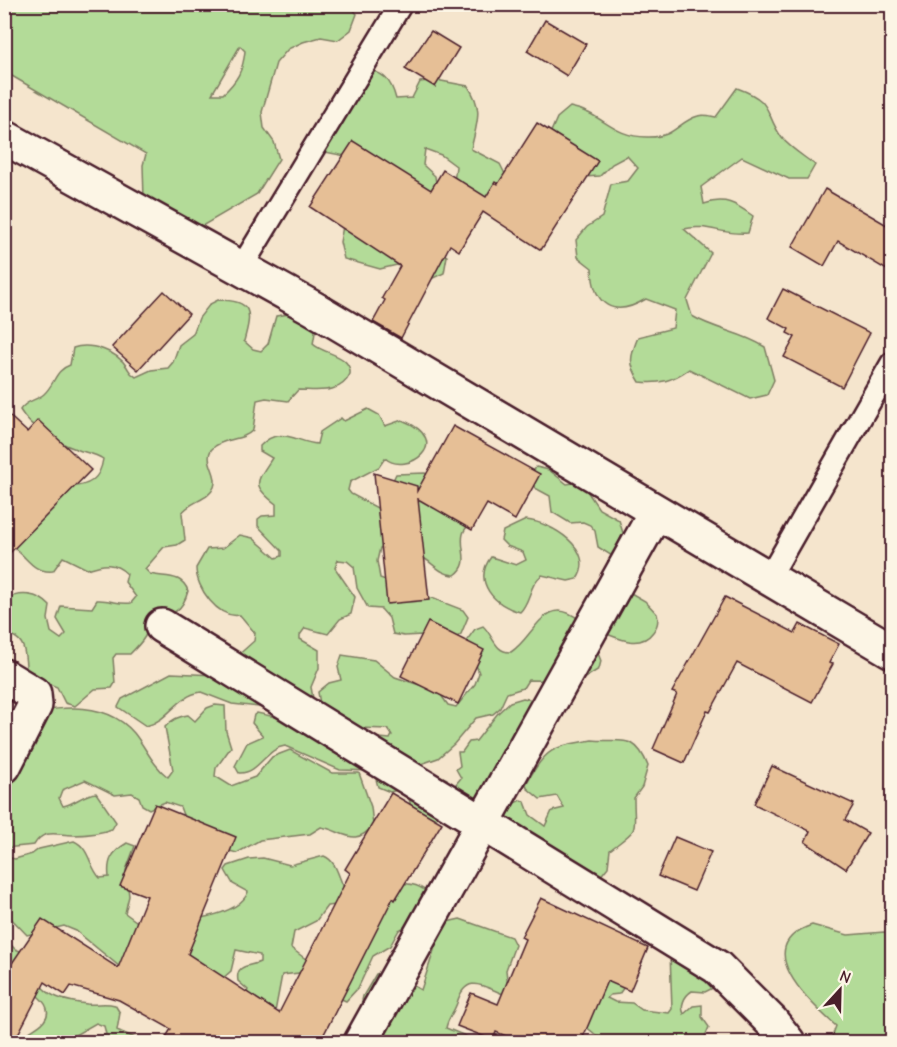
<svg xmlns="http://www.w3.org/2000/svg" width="897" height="1047" viewBox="0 0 897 1047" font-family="'Comic Neue',sans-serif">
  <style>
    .green { fill: #b3db98; stroke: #7e7d62; stroke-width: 1.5; fill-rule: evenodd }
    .building { fill: #e6bf96; stroke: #4a1f2b; stroke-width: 1.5 }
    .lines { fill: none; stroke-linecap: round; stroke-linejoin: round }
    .service-casing { stroke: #4a1f2b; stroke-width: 26 }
    .minor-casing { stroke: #4a1f2b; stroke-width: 38 }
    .service { stroke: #fcf5e5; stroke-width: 21 }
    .minor { stroke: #fcf5e5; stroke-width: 33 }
  </style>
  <rect width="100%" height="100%" fill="#f5e5cd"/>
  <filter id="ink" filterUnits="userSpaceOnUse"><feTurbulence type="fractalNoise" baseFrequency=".0167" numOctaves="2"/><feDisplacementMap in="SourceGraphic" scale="12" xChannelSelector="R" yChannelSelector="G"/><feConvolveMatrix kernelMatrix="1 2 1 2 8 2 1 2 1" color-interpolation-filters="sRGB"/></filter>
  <g filter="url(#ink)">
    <g class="green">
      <path d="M349 4 357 14 351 30 338 40 321 37 303 42 288 49 276 63 262 112 264 128 274 142 279 159 257 194 197 229 144 199 143 165 146 154 5 72 4 5ZM240 46 245 51C243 71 237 81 223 94H212Z"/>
      <path d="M362 68C383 72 391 79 396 99L412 98 420 82 436 80 468 86C484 110 477 122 471 149L500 164 507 178 486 199 454 183 456 166 441 155 425 149 423 165 435 176 437 192 434 248 447 256 444 273 429 280 397 265 380 269 344 259 340 242 356 158 320 151Z"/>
      <path d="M737 88C775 102 763 111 782 138 790 148 805 157 815 165L807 179H789L742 157 701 187 704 204C725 197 735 203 753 216L748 233C725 236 706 223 684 229L711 253 687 300 692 316C715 330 742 332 765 347L774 380 767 395 750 399 689 369C672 381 660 384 640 382 628 363 630 357 638 337L673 328 675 310 646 299C613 319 593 305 592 268L578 257 576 240 587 227 602 217 611 184 628 181 638 168 627 156 612 164 600 176 584 177 550 134 557 118 570 107C603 113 611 137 647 137 676 138 677 122 698 116 703 114 711 116 716 117Z"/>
      <path d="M218 300C253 300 252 312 244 341L253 349 261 351 268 344 276 316 290 314 316 327 313 344C323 354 352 355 350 374 341 395 317 390 298 390L288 401 266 398 257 400 253 430C242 442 221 437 211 450 204 462 219 474 214 487 209 500 190 501 182 513L185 540 177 545 164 547 145 569 150 574C164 578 182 573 188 591 183 610 172 619 153 612L149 615C151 633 142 642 130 654H116L113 658 115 683 112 688 95 689 75 706 65 703 57 687 28 675C23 660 29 644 13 636L5 638 4 600C20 591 38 593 50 606L48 619 51 632 61 639 66 634 57 619 61 606 92 608 97 600C109 599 119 605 131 603L136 597 125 582 127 574C114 561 103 564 87 569L63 557 53 571C31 573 28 556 11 546L68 487C89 486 100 480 103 459 94 453 85 453 76 449 56 442 31 429 20 410 26 400 36 401 44 394 55 384 55 370 70 365L73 348C90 342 117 351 127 367 130 372 130 374 136 377L151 370 168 368 173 362 179 345 193 334 199 318 210 304Z"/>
      <path d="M368 409 379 415 385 426 402 420C457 442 406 477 385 458L379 467 350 482 348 490 351 494 379 509 396 474 425 473 472 521C469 525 464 529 463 534 459 549 472 563 455 575 442 576 432 562 422 557 410 552 393 547 380 548L377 561 380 578 463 610 468 617 461 634 450 642 422 635 404 636 393 634 389 618 381 609 368 608 357 588 354 567 347 561 338 560 335 568 355 597 351 614 340 619 328 634 305 628 300 635V639L319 650V668L311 687 314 704 260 703 259 707 232 704 201 692C176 696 170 720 146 726L118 707 122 699 171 673 216 675 254 641 255 633 240 615C218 619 196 588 196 568L207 549 223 548 240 535 253 538 276 558 282 556V551L258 526V519L262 516 276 515V504C250 484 257 482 272 458L260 451V446C279 425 296 442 317 444L320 432 341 418 344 421Z"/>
      <polygon points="536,467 549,470 567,484 580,482 587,486 587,491 599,509 619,520 623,533 612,556 598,547 595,531 590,525 583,522 570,523 552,512 550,496 535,488 529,478"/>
      <path d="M526 520C551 522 597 550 577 579L568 581 542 575C529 584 531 601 520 612 495 606 472 582 491 557L516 565 526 560 523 552 507 546 501 540 503 531Z"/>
      <path d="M629 592 645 601 657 614C659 621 658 626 653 632 639 651 616 637 599 631L596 648 601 661 599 669 580 681 528 680 523 688 507 693 500 708 493 714 476 718 454 744 438 758 421 764 398 790 390 792 378 787 374 771 340 770 285 746C266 748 259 774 239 773L235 766 247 743 263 736 252 723 254 715 257 713 369 737 390 739 392 735 388 729 358 728 320 704 318 692 329 683 341 680 338 667 342 655 374 660 395 677 438 691 448 705 456 707 475 684 479 673 467 640 475 629 483 626C493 635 495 653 511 652 535 637 544 591 581 621Z"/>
      <polygon points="523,698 540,701 537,760 532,771 461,832 441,815 435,819 411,807 407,790 428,770 447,779 446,785 457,792 456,784 461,778 456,769 460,766 458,752 462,752 469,742 476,741 498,713 510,702"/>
      <path d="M215 705 225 706 226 731 231 747 216 768 215 776 231 786 255 777 272 757 290 750 332 773H359L371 807 373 825C355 849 342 830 321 827L310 834 260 840 237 853 222 849 179 822 183 815 180 807 165 802 149 809 142 805 139 797 132 793 115 795 85 780 62 790 59 798 63 806C75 804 83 794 96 793L116 822 112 829C101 833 85 835 73 835 57 835 44 828 34 845L5 848V726L8 722C47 706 103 697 134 733 146 748 153 766 168 777L173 770 165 727C172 719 178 717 188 715L195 721 207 708Z"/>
      <path d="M592 740C621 743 635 732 648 766L642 787 634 798C634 835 641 826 610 850L608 867 599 878 505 836 504 813 512 804 521 800 525 802 530 815 545 826 552 811 564 808 557 796 540 799 527 788 526 784C547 748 551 747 592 740Z"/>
      <path d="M74 841C90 848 89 867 100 878L109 877C107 860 112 852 127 843L135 846 126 870 129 896 125 913 140 924C167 922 237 921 248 892L233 884 225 870 228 866 249 859 263 858 290 865 324 856C339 862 338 882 348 894 373 889 416 871 431 898L410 924 399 930 390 946 373 956 358 988 346 1001 330 994 336 905 327 906 316 921 294 932 291 948 307 960 306 968 299 973 282 975 275 1012 258 1042H231L227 1037 248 990 238 981C235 964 249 967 260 962V955L236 950 231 971 222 979 125 971 76 931 64 926 27 935 5 912V857L15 859 32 854 39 849Z"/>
      <path d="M460 919 511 937 515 945 506 970 509 996C486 989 467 970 457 1003 454 1012 448 1018 446 1028L480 1042H378L359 1014 363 996 376 974C395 968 406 983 421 990L443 923Z"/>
      <path d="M812 925 848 935 884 932 892 935V1042H830L836 1026C809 1002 749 946 812 925Z"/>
      <path d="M4 938 15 949 23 952C41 990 43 998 87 1004 97 1005 105 1002 115 1005L120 1013 117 1030 144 1042H97V1039L106 1034 104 1026 96 1023 63 1042H8C14 1036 23 1038 29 1032 34 1029 41 1025 44 1021 60 1001 17 983 5 976Z"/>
      <path d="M670 953 717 986 705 992 692 991C684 996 680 1006 684 1014L693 1006 702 1005V1017L709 1027 704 1039 694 1042H658L656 1039 602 1040 578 1020 592 975 624 987 619 994 610 995 607 998 615 1002 632 1003 642 1010 669 1013 672 1009Z"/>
    </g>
    <g class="building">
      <polygon points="545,20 586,44 567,76 527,51"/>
      <polygon points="431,31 459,48 435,87 405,69"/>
      <polygon points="537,123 598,161 541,250 483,212 459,251 450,245 401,338 373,322 385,300 382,298 400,266 310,207 353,141 431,190 443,170 486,197 495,182 498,184"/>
      <polygon points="825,189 892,228 892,273 838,241 824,266 792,247"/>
      <polygon points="783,289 870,333 842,387 784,357 795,337 787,333 789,329 768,318"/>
      <polygon points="164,291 189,314 138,370 112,347"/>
      <polygon points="4,411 27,432 38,420 91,470 4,559"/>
      <polygon points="453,426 540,474 515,520 487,504 472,530 418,499 429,600 387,604 374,473 417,486 417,491"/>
      <polygon points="725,597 795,633 800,624 839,644 829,663 833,664 812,702 737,663 710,712 707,711 684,763 653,749 677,694 672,692"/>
      <polygon points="428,622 484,650 458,704 401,676"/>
      <polygon points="772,766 854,804 845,820 868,833 846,869 805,842 810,831 754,804"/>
      <polygon points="391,793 442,823 395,900 393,898 321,1040 325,1042 163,1042 171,1029 119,1000 71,986 65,995 45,982 14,1042 4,1042 4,975 42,919 118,968 147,896 120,886 155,804 236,837 188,954 279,1013 350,873 345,869"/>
      <polygon points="675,837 711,852 694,891 658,876"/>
      <polygon points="541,898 648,948 630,991 607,981 581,1042 521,1042 496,1032 493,1040 457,1026 471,993 498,1004 525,939 521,937"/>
    </g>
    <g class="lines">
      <g class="service-casing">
        <g id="service">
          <polyline points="241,268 401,4"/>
          <polyline points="769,578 892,363"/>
        </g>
      </g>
      <g class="minor-casing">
        <g id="minor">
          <polyline points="4,137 313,308 892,651"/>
          <polyline points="162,626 717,967 772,1022 788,1042"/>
          <polyline points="4,676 34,694 35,705 4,766"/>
          <polyline points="361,1042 656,512"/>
        </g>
      </g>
      <use href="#service" class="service"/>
      <use href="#minor" class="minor"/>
    </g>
  </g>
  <rect width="897" height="1047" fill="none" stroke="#fcf5e5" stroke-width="24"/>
  <rect x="12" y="12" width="873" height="1023" fill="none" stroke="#4a1f2b" stroke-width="2" filter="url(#ink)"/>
  <g transform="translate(840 990) rotate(22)" stroke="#fcf5e5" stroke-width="4.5" paint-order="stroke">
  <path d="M0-4.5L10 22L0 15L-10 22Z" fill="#4a1f2b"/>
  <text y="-9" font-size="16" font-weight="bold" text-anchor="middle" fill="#4a1f2b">N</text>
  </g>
</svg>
